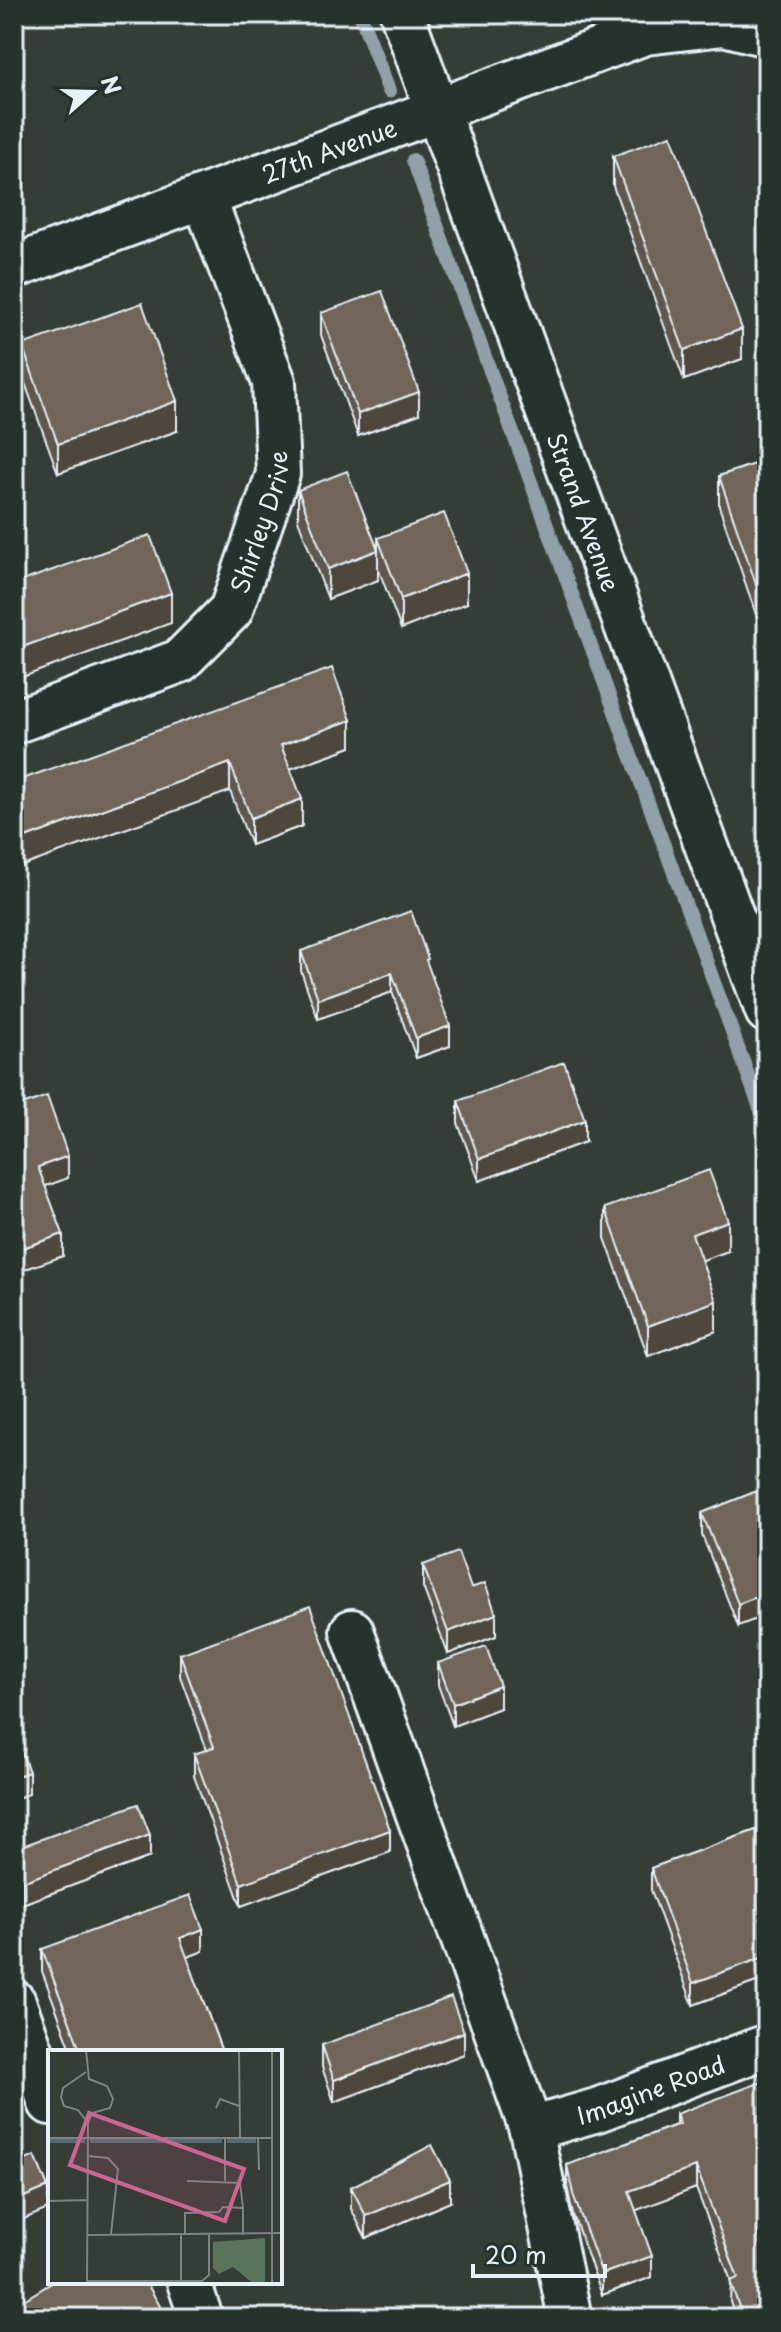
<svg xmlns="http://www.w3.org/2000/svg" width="781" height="2332" viewBox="0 0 781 2332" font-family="'Playpen Sans',sans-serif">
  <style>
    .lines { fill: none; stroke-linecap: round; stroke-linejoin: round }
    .stream { stroke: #90a1a9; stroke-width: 14 }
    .minor-casing { stroke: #e8f1f8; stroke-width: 48 }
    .minor { stroke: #26332d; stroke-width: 42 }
    .wall { fill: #5f574d; stroke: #e8f1f8; stroke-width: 2 }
    .shaded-wall { fill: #4e473e; stroke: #e8f1f8; stroke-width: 2 }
    .building { fill: #6f6559; stroke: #e8f1f8; stroke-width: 2 }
    .labels { text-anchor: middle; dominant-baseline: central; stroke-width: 6; stroke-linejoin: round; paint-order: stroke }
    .street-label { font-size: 24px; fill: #e8f1f8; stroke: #26332d }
    .inset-river { fill: none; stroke: #556b74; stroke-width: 4 }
    .inset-road { fill: none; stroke: #7d8584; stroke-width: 2 }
    .view { fill: #cf6492; fill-opacity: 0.15; stroke: #cf6492; stroke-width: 4 }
    .inset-edge { fill: none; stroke: #e8f1f8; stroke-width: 4 }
  </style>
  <rect width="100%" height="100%" fill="#353d36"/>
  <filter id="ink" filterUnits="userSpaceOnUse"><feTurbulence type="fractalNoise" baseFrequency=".0125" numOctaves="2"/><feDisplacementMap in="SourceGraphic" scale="16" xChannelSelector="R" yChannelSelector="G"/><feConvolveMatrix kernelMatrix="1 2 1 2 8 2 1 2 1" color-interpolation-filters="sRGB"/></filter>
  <g filter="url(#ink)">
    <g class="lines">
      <g class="stream">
        <polyline points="360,14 389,91"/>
        <polyline points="413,160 767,1127"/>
      </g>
      <g class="minor-casing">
        <g id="minor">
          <path id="s1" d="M402 14 767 1011"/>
          <polyline points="663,14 645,33 724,24 767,35"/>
          <path id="s2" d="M14 267 645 33"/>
          <path id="s3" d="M14 722 180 661 231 610 278 474 274 382 204 198"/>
          <polyline points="352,1631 531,2129 570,2318"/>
          <polyline points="14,2002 50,2103"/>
          <path id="s4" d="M531 2129 597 2110 767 2046"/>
          <polyline points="189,2282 201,2318"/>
        </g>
      </g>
      <use href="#minor" class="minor"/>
    </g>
    <g class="wall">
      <polygon points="613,156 742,359 684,380 613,186"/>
      <polygon points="321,313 419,414 358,436 321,335"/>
      <polygon points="22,345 177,431 58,473 22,375"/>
      <polygon points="767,460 760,626 719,506 719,476"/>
      <polygon points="298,490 378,550 378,538 467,603 401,629 378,568 378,580 328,599 298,520"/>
      <polygon points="351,747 290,769 302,826 251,845 230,791 14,782"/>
      <polygon points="301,951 428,968 450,1046 416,1058 392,992 318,1019 301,971"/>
      <polygon points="458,1101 585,1142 479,1181 458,1123"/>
      <polygon points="605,1208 728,1251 702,1260 716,1331 648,1356 605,1238"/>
      <polygon points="767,1487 738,1626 702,1535 702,1513"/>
      <polygon points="423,1565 471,1588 496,1636 448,1654 423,1587"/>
      <polygon points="180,1654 390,1852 241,1906 194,1776 194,1754 207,1750 180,1676"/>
      <polygon points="438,1663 500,1708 453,1726 438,1685"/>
      <polygon points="767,1826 767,1978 693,2005 651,1890 651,1868"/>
      <polygon points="14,1849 150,1857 22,1904 14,1883"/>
      <polygon points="42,1949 203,1951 187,1957 222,2052 72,2052 42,1971"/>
      <polygon points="322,2045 464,2054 334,2102 322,2067"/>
      <polygon points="676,2114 765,2252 767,2318 736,2318 730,2302 731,2281 696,2188 635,2210 652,2277 602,2295 573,2215 567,2186 567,2165 676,2125"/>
      <polygon points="351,2187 450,2202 366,2238 351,2209"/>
    </g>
    <g class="shaded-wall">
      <polygon points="742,329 742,359 684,380 684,350"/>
      <polygon points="419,392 419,414 358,436 358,414"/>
      <polygon points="177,401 177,431 58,473 58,444"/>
      <polygon points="378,550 378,580 328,599 328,569"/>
      <polygon points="467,573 467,603 401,629 401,599"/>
      <polygon points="171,593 171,623 14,680 14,650"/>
      <polygon points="767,593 767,623 760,626 760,596"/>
      <polygon points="351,720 351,747 281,772 281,745"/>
      <polygon points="230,763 230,791 14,869 14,842"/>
      <polygon points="302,799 302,826 251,845 251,818"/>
      <polygon points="392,973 392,992 318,1019 318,999"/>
      <polygon points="450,1026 450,1046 416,1058 416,1038"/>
      <polygon points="585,1120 585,1142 479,1181 479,1159"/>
      <polygon points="68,1156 68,1178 38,1189 38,1167"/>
      <polygon points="728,1221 728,1251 692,1264 692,1234"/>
      <polygon points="63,1234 63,1256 14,1273 14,1251"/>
      <polygon points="716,1301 716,1331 648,1356 648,1326"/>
      <polygon points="767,1593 767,1615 738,1626 738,1604"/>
      <polygon points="496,1614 496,1636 448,1654 448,1632"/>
      <polygon points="500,1686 500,1708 453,1726 453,1704"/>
      <polygon points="29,1772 29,1794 14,1799 14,1777"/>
      <polygon points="390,1830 390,1852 241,1906 241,1884"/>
      <polygon points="150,1835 150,1857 22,1904 22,1882"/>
      <polygon points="203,1929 203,1951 180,1960 180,1938"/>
      <polygon points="767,1956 767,1978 693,2005 693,1983"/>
      <polygon points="464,2032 464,2054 334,2102 334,2080"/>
      <polygon points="696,2167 696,2188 629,2213 629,2191"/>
      <polygon points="450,2180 450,2202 366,2238 366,2216"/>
      <polygon points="48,2187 48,2209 14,2223 14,2201"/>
      <polygon points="767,2230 767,2251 758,2255 758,2233"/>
      <polygon points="652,2256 652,2277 602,2295 602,2274"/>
    </g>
    <g class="building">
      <polygon points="671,135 742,329 684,350 613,156"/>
      <polygon points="382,291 419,392 358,414 321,313"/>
      <polygon points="142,303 177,401 58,444 22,345"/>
      <polygon points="767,460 767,593 760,596 719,476"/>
      <polygon points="347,471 378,550 328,569 298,490"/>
      <polygon points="444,513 467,573 401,599 378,538"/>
      <polygon points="150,535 171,593 14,650 14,584"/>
      <polygon points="332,668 351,720 281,745 302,799 251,818 230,763 14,842 14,782"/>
      <polygon points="411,911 428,959 426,960 450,1026 416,1038 392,973 318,999 301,951"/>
      <polygon points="564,1062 585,1120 479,1159 458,1101"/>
      <polygon points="47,1096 68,1156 38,1167 63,1234 14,1251 14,1108"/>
      <polygon points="709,1170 728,1221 692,1234 716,1301 648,1326 605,1208"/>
      <polygon points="767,1487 767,1593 738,1604 702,1513"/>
      <polygon points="458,1552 471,1588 485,1583 496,1614 448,1632 423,1565"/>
      <polygon points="310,1606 390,1830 241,1884 194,1754 214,1747 180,1654"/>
      <polygon points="486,1646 500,1686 453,1704 438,1663"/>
      <polygon points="14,1731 29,1772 14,1777"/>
      <polygon points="138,1804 150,1835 22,1882 14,1861 14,1849"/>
      <polygon points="767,1826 767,1956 693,1983 651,1868"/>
      <polygon points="190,1895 203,1929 180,1938 222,2052 81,2052 42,1949"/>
      <polygon points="451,1997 464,2032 334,2080 322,2045"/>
      <polygon points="767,2080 767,2230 758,2233 767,2258 767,2318 743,2318 730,2281 738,2278 696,2167 629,2191 652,2256 602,2274 573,2194 567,2165 680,2124 676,2114"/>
      <polygon points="432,2145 450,2180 366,2216 351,2187"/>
      <polygon points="35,2156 48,2187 14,2201 14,2165"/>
      <polygon points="53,2282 146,2282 167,2318 14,2318 14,2306"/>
    </g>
  </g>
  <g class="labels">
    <g class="street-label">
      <text stroke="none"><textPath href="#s2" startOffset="336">27th Avenue</textPath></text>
      <text stroke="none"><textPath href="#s1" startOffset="530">Strand Avenue</textPath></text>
      <text stroke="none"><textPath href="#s3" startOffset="342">Shirley Drive</textPath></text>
      <text stroke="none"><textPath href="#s4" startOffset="126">Imagine Road</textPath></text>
    </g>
  </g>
  <g transform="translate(48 2050)">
    <rect width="234" height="234" fill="#353d36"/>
    <path d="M217 188V234H206L185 217 171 224 165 218V192Z" fill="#58755c"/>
    <path class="inset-river" d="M0 91H37M42 91H174M179 91H208"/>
    <path class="inset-road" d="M191 0 192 88M38 22 15 38 13 47 16 56 30 60 40 73 44 63 62 58 65 49 59 36 41 29 38 0M168 58 172 49 191 56M0 88H224M210 88 211 120M40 106 60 108 70 119 63 184M139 131 192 133 195 158M177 131V88M0 151 40 150M40 185 234 183M137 185V163L171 162 175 157 195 158V185M39 231H154L161 225V185M39 234 40 73M133 234V185M224 234V0"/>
    <path class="view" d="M41 63 196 119 177 171 22 115Z"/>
    <rect width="234" height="234" class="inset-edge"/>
  </g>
  <rect width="781" height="2332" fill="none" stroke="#26332d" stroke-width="48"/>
  <rect x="24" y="24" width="733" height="2284" fill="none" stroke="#e8f1f8" stroke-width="3" filter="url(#ink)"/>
  <g transform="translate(92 92) rotate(70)" stroke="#26332d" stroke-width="6" paint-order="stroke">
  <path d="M0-6L14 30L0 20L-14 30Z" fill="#e8f1f8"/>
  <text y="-12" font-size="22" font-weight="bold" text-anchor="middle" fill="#e8f1f8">N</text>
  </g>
  <path d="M473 2264v12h132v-12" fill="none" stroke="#e8f1f8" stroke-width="4"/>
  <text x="485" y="2264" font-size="24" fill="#e8f1f8" stroke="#26332d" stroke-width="6" paint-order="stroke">20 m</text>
</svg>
